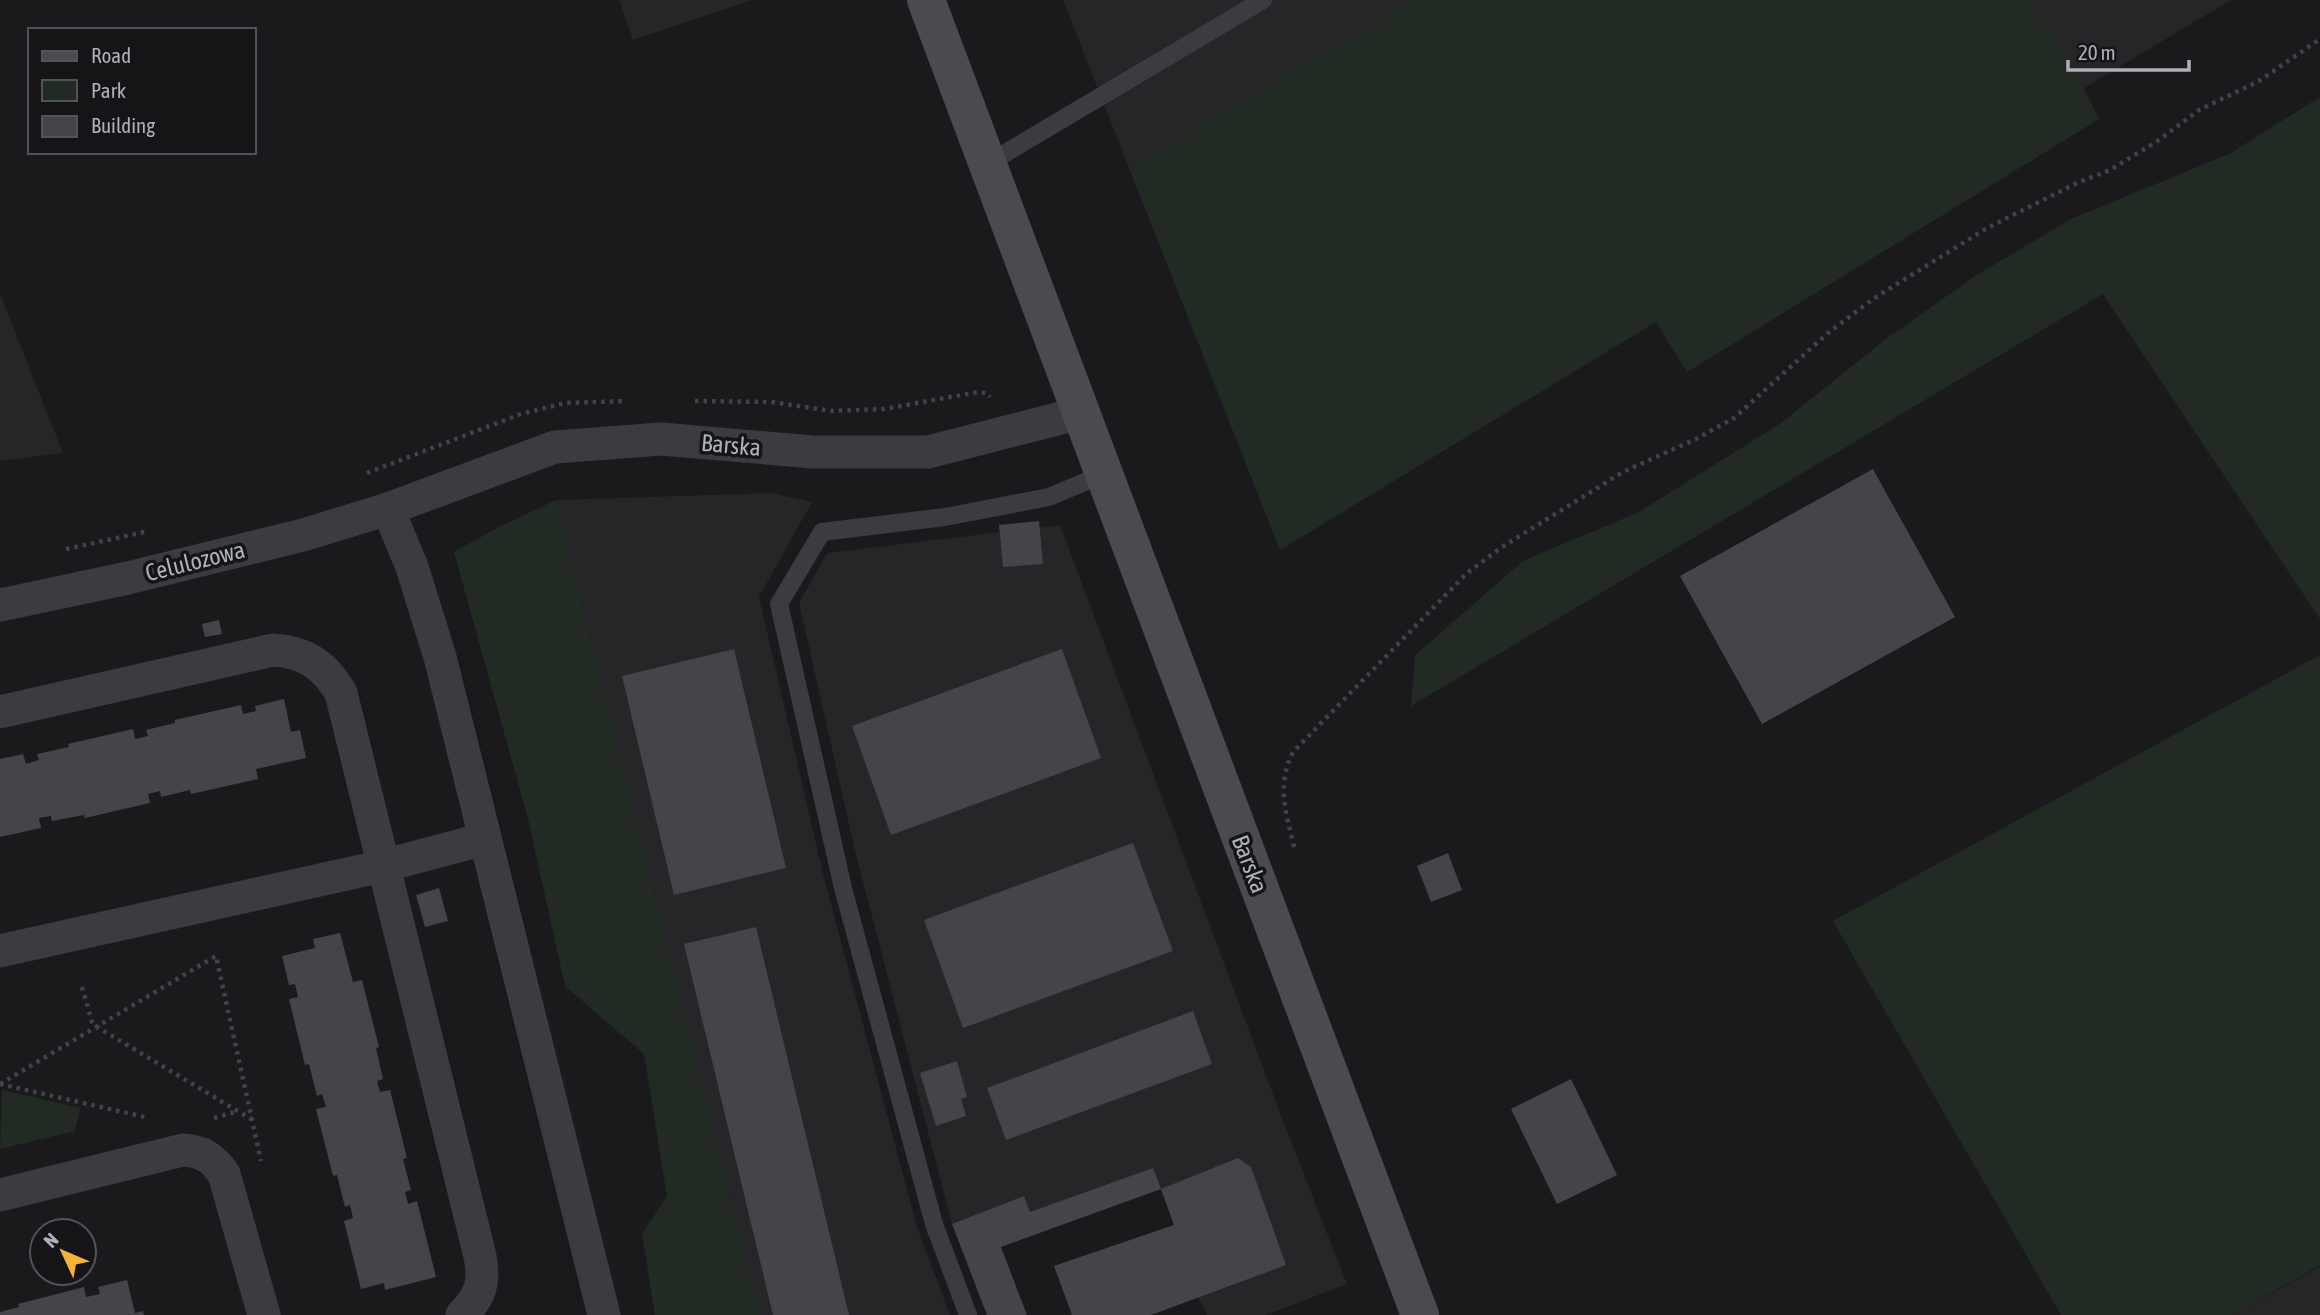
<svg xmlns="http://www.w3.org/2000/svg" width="2320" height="1315" viewBox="0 0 2320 1315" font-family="'Asap Condensed',sans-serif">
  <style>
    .built { fill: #262629 }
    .green { fill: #222b23 }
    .building { fill: #444549 }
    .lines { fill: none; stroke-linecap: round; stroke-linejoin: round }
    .path { stroke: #414348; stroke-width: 4.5; stroke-dasharray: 3.5 5; stroke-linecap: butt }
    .lane { stroke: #3b3c41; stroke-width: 18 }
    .street { stroke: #3b3c41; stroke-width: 33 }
    .secondary { stroke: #494b51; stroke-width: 38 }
    .labels { text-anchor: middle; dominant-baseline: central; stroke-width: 7; stroke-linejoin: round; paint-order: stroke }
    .street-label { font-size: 24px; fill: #acb1bc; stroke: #151517 }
  </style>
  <rect width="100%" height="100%" fill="#1a1a1c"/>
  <g class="built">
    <polygon points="619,0 752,0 633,40"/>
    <polygon points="1063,0 1414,0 1129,168"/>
    <polygon points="2031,0 2231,0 2084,88"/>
    <polygon points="0,294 63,453 0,461"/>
    <polygon points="771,493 812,502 759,597 823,874 917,1227 950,1315 759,1315 556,500"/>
    <polygon points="1060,525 1283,1121 1347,1284 1266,1315 1207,1315 1198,1297 1054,1266 1174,1225 1153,1169 1030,1212 1024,1196 952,1224 855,851 799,603 827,553"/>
    <polygon points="2320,1266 2320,1315 2234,1315"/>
  </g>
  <g class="green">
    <polygon points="1414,0 2031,0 2084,88 2099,119 1687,372 1656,322 1280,550 1129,168"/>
    <polygon points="2320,97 2320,619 2103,294 1411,706 1415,655 1523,561 1639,512 1781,423 1886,339 1975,276 2071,219 2229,154"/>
    <polygon points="556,500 759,1315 655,1315 642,1234 667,1196 644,1054 565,986 528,819 454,552 501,526"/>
    <polygon points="2320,655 2320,1265 2234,1315 2061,1315 1833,921"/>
    <polygon points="2,1090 80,1108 75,1131 0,1149"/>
  </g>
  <g class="building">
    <polygon points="1873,469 1955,617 1762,724 1680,576"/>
    <polygon points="1039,521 1043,564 1003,567 999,525"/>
    <polygon points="219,620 222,634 205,637 202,624"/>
    <polygon points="734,649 786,868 674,895 622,676"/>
    <polygon points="1062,649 1101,758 891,835 852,726"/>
    <polygon points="284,699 291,732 300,730 306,758 256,769 258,779 191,794 190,790 161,797 160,791 148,794 150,803 85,818 84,815 52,821 51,816 39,818 41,828 0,837 0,759 23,754 26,764 39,760 37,754 69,747 68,744 133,729 135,739 148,736 146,730 175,723 175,720 241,705 243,714 256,711 255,706"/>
    <polygon points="1133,843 1173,951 963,1028 924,920"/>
    <polygon points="1448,853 1462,890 1431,902 1417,866"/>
    <polygon points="439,888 448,921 425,927 416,895"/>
    <polygon points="756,927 849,1315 773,1315 684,944"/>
    <polygon points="340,933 353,982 362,980 379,1047 376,1048 383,1079 377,1081 380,1092 390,1090 407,1158 403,1159 411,1190 405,1192 408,1204 417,1201 436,1277 385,1290 384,1283 361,1289 344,1221 353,1218 350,1205 345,1207 337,1175 333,1176 316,1109 326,1107 322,1094 317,1096 309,1064 305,1065 289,999 298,997 295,984 289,985 282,956 315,948 313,939"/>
    <polygon points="1193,1011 1212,1064 1006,1140 987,1088"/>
    <polygon points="957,1061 967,1097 961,1099 966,1116 936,1126 920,1073"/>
    <polygon points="1571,1079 1617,1175 1557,1204 1511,1109"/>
    <polygon points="1238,1158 1251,1167 1286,1265 1151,1315 1072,1315 1054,1266 1174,1225 1161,1189"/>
    <polygon points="1153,1168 1161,1189 1001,1247 1027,1315 987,1315 952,1224 1024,1196 1030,1212"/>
    <polygon points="127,1280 135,1313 143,1311 144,1315 0,1315 0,1312 19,1307 18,1304 84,1287 86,1297 100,1294 98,1287"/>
  </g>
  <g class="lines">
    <g class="path">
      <polyline points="695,401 771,402 832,411 884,409 978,392 986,393 990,397"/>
      <polyline points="367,473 521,414 565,403 626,401"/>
      <polyline points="66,549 149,531"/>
      <path d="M1294 847C1286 812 1276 786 1293 752L1467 573 1502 547 1623 472 1696 439 1734 418 1828 333 1873 299 1987 228 2077 183 2110 170 2156 142 2199 110 2259 81 2320 39"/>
      <polyline points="82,987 92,1022 97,1027 251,1119"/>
      <polyline points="0,1084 216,956 261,1161"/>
      <polyline points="0,1084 149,1118"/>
      <polyline points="214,1118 238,1111"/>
    </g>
    <g class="lane">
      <polyline points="987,164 1263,0"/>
      <polyline points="968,1315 934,1224 843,888 779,604 822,532 945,517 1049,497 1104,474"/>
    </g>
    <g class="street">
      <polyline points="388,509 412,567 440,657 604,1315"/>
      <polyline points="0,605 128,578 303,535 388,509 555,447 661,439 813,452 928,452 1081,413"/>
      <path d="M0 712 273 650C305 652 325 665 341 693L480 1256C485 1282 481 1296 462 1315"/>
      <polyline points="0,951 383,866 484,839"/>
      <path d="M0 1195 183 1150C202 1151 213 1158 224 1174L264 1315"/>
    </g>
    <polyline class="secondary" points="926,0 1420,1315"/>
  </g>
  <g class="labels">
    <g class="street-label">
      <text transform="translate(731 445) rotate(5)">Barska</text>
      <text transform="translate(195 561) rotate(-14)">Celulozowa</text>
      <text transform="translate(1250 864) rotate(69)">Barska</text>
    </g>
  </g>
  <rect x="28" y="28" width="228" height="126" fill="#151517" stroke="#515359" stroke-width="2"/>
  <rect x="42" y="51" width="35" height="10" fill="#494b51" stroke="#515359" stroke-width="2"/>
  <text x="91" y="63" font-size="21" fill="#acb1bc">Road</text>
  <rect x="42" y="80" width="35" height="21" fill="#222b23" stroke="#515359" stroke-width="2"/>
  <text x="91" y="98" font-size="21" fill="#acb1bc">Park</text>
  <rect x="42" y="116" width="35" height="21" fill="#444549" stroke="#515359" stroke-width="2"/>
  <text x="91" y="133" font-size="21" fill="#acb1bc">Building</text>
  <g transform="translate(63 1252) rotate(314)"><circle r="33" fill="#151517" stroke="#515359" stroke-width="2"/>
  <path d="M0-5L12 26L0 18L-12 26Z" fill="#f4b23a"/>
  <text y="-10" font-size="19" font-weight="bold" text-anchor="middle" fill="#acb1bc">N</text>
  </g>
  <path d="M2068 60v10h121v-10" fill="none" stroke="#acb1bc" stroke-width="3.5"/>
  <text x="2078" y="60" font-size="21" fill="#acb1bc" stroke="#151517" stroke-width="5" paint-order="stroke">20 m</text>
</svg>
